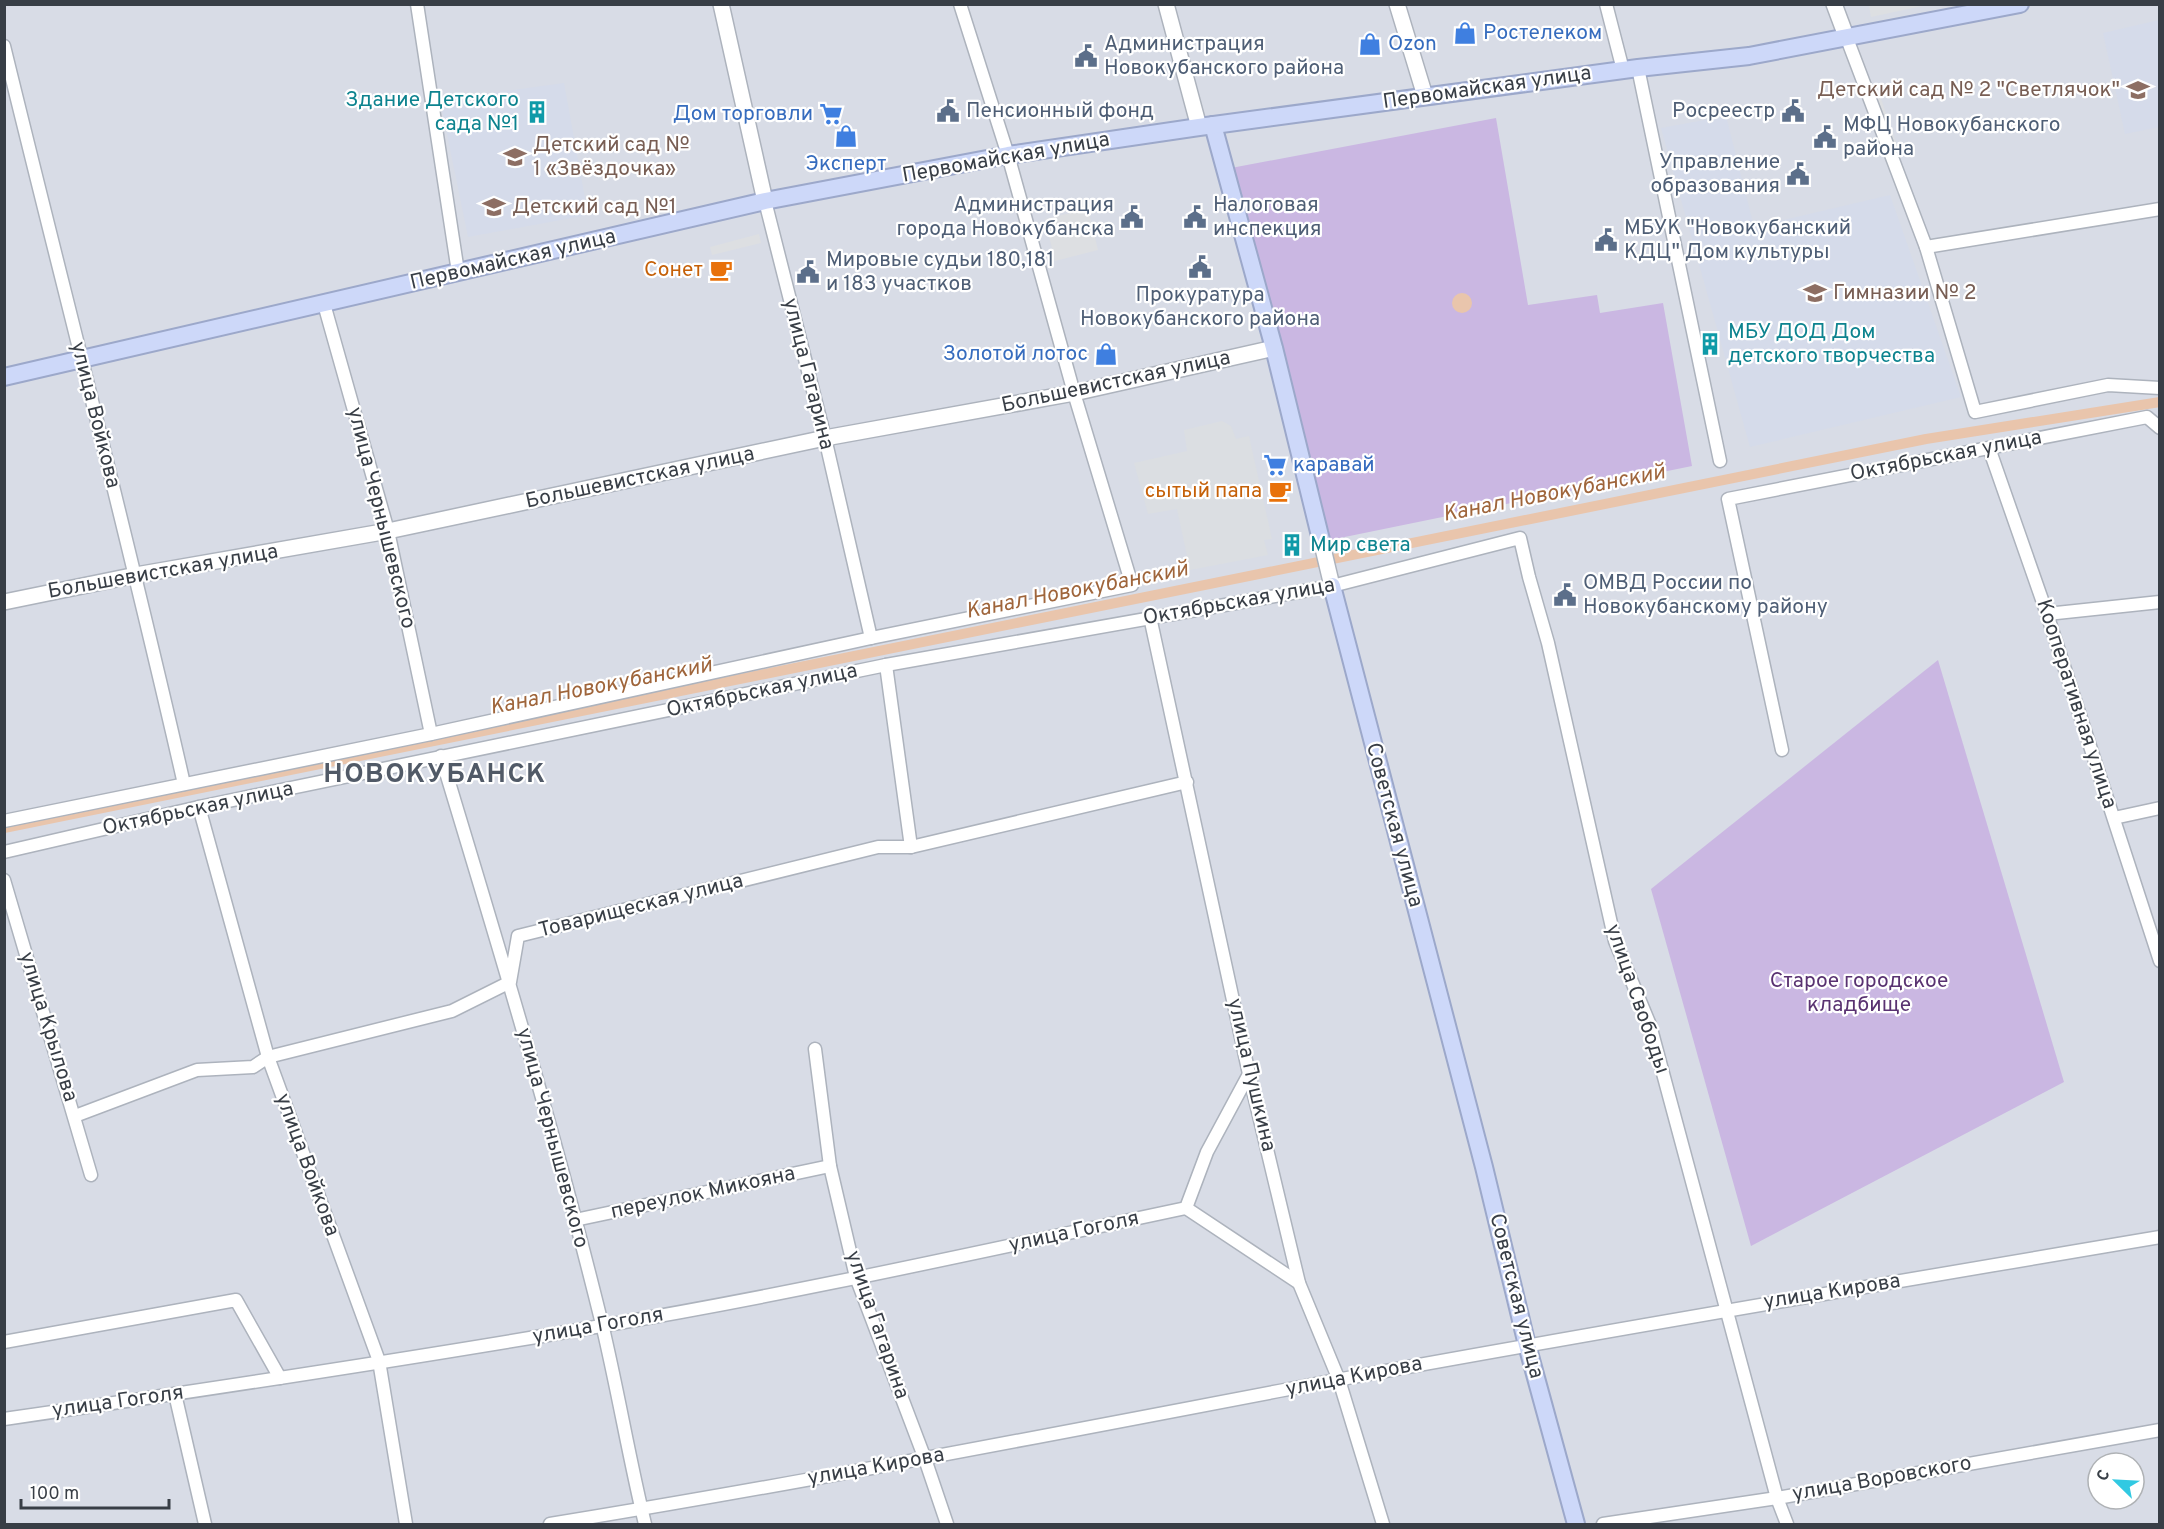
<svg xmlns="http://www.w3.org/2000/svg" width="2164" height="1529" viewBox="0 0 2164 1529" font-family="Overpass,sans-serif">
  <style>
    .residential { fill: #d8dce6; fill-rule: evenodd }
    .industrial { fill: #dbdee2 }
    .education { fill: #d5dbea }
    .green { fill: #cab7e2 }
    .parking { fill: #dddfe2 }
    .water { fill: #e9c5ac }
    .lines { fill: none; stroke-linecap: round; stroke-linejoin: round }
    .canal { stroke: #e9c5ac; stroke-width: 10 }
    .minor-casing { stroke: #adb3bd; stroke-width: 15 }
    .tertiary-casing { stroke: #adb3bd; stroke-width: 18 }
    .secondary-casing { stroke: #9ca8ca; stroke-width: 20 }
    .minor { stroke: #fff; stroke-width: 12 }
    .tertiary { stroke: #fff; stroke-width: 15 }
    .secondary { stroke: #cdd8f9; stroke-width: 16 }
    .labels { text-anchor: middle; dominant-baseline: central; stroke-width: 4.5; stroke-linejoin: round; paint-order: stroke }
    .shop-label { font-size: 21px; fill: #366cbe; stroke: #fff; text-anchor: start }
    .service-label { font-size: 21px; fill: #4e5e75; stroke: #fff; text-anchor: start }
    .street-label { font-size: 21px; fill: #383e46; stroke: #fff }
    .education-label { font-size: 21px; fill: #785e54; stroke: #fff; text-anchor: start }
    .culture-label { font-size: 21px; fill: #0d838f; stroke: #fff; text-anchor: start }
    .food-label { font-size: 21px; fill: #c56008; stroke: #fff; text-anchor: end }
    .park-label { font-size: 21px; fill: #593271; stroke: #fff }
    .water-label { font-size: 22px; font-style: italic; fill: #9f653b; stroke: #fff }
    .district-label { font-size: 27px; font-weight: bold; letter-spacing: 1.5px; fill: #515a67; stroke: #fff }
  </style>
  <rect width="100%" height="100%" fill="#e9ecf3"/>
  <path class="residential" d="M5 5H2159V1524H5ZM2098 1463H2134V1499H2098Z"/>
  <polygon class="industrial" points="1222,421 1231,426 1236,439 1249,436 1272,539 1264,540 1268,555 1190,570 1177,509 1148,514 1134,463 1187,451 1184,430"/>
  <g class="education">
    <polygon points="2159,20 2159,127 2125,134 2103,33"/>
    <polygon points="564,83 588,215 468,237 440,100"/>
    <polygon points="1726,116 1754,227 1890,195 1961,397 1750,447 1661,128"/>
  </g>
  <g class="green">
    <polygon points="1496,118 1528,305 1597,295 1600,313 1663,303 1692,466 1330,540 1231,168"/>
    <polygon points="1938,660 2064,1082 1751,1246 1651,889"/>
  </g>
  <g class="parking">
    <polygon points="1927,5 1871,17 1869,5 1927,4"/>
    <polygon points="1876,84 1901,157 1898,160 1872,86"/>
    <polygon points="1088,209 1098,250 1055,261 1045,219"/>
    <polygon points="759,234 761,243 712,255 710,247"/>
  </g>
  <circle class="water" cx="1462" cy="303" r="10"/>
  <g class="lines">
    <polyline class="canal" points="4,828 1926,439 2160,402"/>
    <g class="minor-casing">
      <g id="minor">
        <polyline points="417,4 458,272"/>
        <polyline points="1606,4 1623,70"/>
        <polyline points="1846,36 1926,247 1975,412 2108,385 2160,388"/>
        <path d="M4 46C64 292 128 537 184 784"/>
        <polyline points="1638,68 1720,461"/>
        <polyline points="765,201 825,438 871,638"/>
        <polyline points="1926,247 2160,209"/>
        <polyline points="324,304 388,531 431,734"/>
        <polyline points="1989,448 2047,614 2160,961"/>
        <polyline points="2047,614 2160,602"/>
        <polyline points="1150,617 1249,1074 1299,1283 1339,1380 1383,1524"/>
        <polyline points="886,665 911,847"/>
        <polyline points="1782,750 1728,499 2147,417 2160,428"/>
        <path d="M441 756C498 944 555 1133 602 1324 618 1391 629 1458 645 1524"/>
        <polyline points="199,807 268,1057 379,1361 406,1524"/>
        <polyline points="2114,818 2160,808"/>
        <polyline points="4,821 431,734 871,638 1132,585 1074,393 1008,155 960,4"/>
        <polyline points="4,852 199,807 886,665 1332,586 1520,538 1529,577 1548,643 1615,941 1650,1025 1777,1498 1787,1524"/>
        <polyline points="4,880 91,1175"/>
        <polyline points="815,1049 830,1166 856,1277 925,1459 947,1524"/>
        <polyline points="75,1116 197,1070 253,1067 268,1057 452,1011 510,982 518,936 878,847 911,847 1187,782"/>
        <polyline points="1186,1208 1299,1283"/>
        <polyline points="575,1220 830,1166"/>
        <polyline points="4,1342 236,1300 280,1378"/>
        <polyline points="175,1394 205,1524"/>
        <path d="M4 1419C204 1390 403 1360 601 1326 797 1293 992 1249 1186 1208L1207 1152 1249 1074"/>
        <path d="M550 1524C815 1481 1078 1429 1342 1379 1614 1329 1887 1283 2160 1237"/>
        <polyline points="1603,1524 1777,1498 2160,1430"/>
      </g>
    </g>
    <g class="tertiary-casing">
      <g id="tertiary">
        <polyline points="721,4 765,201"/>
        <polyline points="1166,4 1199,127"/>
        <polyline points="1397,4 1425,96"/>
        <polyline points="1834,4 1846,36"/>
        <polyline points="1321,540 1332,586"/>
        <polyline points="4,602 136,575 388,531 825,438 1074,393 1274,348"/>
      </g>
    </g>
    <g class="secondary-casing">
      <g id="secondary">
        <polyline points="1213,125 1274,348 1321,540"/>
        <polyline points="4,377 765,201 1008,155 1199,127 1638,68 1749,56 2020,4"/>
        <polyline points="1332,586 1484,1167 1527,1345 1576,1524"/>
      </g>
    </g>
    <use href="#minor" class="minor"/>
    <use href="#tertiary" class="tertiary"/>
    <use href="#secondary" class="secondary"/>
  </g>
  <defs>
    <g id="shop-bare" transform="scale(1.8)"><path d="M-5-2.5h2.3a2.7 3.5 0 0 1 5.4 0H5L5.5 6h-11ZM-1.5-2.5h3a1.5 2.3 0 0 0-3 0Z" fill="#3f7fe0" stroke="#fff" stroke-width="2.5" paint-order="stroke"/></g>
    <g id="civic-bare" transform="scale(1.8)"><path d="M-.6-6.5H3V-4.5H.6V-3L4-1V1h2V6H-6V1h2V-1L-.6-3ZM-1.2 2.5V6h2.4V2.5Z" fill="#5c6f8a" stroke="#fff" stroke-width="2.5" paint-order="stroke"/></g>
    <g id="school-bare" transform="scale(1.8)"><path d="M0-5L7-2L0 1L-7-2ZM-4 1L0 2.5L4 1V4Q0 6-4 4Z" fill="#8d6e63" stroke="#fff" stroke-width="2.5" paint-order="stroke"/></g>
    <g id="building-bare" transform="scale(1.8)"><path d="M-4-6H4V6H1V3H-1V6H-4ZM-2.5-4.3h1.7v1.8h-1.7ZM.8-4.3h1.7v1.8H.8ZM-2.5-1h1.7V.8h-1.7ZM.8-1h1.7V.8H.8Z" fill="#0f9aa8" stroke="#fff" stroke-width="2.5" paint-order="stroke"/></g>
    <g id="supermarket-bare" transform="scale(1.8)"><path d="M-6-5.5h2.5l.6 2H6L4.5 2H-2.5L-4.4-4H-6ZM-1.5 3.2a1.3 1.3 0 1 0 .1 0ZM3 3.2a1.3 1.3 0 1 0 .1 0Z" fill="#3f7fe0" stroke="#fff" stroke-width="2.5" paint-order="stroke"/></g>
    <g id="cafe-bare" transform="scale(1.8)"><path d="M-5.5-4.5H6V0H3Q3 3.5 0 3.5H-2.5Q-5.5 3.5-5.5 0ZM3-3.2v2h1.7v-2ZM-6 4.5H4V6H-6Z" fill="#e8710a" stroke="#fff" stroke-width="2.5" paint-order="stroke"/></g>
  </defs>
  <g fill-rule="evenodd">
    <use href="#shop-bare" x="1465" y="33"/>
    <use href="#shop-bare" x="1370" y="44"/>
    <use href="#civic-bare" x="1086" y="56"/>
    <use href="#school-bare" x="2138" y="90"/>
    <use href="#civic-bare" x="948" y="111"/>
    <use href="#civic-bare" x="1793" y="111"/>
    <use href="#building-bare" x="537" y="112"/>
    <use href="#supermarket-bare" x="831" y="114"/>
    <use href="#shop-bare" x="846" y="136"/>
    <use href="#civic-bare" x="1825" y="137"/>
    <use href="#school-bare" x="515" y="157"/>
    <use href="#civic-bare" x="1798" y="174"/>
    <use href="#school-bare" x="494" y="207"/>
    <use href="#civic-bare" x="1132" y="217"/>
    <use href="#civic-bare" x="1195" y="217"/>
    <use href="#civic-bare" x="1606" y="240"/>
    <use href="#civic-bare" x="1200" y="267"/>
    <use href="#cafe-bare" x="721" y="270"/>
    <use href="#civic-bare" x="808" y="272"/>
    <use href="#school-bare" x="1815" y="293"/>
    <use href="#building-bare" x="1710" y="344"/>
    <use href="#shop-bare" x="1106" y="354"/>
    <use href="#supermarket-bare" x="1275" y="465"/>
    <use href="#cafe-bare" x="1280" y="491"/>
    <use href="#building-bare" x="1292" y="545"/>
    <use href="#civic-bare" x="1565" y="595"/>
  </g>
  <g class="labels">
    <g class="shop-label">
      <text x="1483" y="33">Ростелеком</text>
      <text x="1388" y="44">Ozon</text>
      <text x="813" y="114" text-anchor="end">Дом торговли</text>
      <text x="846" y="164" text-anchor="middle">Эксперт</text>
      <text x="1088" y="354" text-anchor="end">Золотой лотос</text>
      <text x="1293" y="465">каравай</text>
    </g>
    <g class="service-label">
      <text x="1104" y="44">Администрация<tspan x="1104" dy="24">Новокубанского района</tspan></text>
      <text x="966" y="111">Пенсионный фонд</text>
      <text x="1775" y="111" text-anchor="end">Росреестр</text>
      <text x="1843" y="125">МФЦ Новокубанского<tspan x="1843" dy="24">района</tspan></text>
      <text x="1780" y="162" text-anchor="end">Управление<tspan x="1780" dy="24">образования</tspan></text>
      <text x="1114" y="205" text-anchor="end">Администрация<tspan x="1114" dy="24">города Новокубанска</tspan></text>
      <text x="1213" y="205">Налоговая<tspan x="1213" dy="24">инспекция</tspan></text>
      <text x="1624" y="228">МБУК "Новокубанский<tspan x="1624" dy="24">КДЦ" Дом культуры</tspan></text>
      <text x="826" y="260">Мировые судьи 180,181<tspan x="826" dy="24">и 183 участков</tspan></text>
      <text x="1200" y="295" text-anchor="middle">Прокуратура<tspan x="1200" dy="24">Новокубанского района</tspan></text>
      <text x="1583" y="583">ОМВД России по<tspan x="1583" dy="24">Новокубанскому району</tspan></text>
    </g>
    <g class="street-label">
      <text transform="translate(1487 88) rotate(-8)">Первомайская улица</text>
      <text transform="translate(1006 158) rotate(-10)">Первомайская улица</text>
      <text transform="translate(513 260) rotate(-13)">Первомайская улица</text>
      <text transform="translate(808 374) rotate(76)">улица Гагарина</text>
      <text transform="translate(1116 382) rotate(-12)">Большевистская улица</text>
      <text transform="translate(95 415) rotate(76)">улица Войкова</text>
      <text transform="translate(1946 456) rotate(-11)">Октябрьская улица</text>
      <text transform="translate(640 478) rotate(-12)">Большевистская улица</text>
      <text transform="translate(381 518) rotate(76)">улица Чернышевского</text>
      <text transform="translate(163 572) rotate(-10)">Большевистская улица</text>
      <text transform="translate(1239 602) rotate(-10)">Октябрьская улица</text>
      <text transform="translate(762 691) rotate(-12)">Октябрьская улица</text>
      <text transform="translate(2076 704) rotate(72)">Кооперативная улица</text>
      <text transform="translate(198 809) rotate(-12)">Октябрьская улица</text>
      <text transform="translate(1394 825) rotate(75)">Советская улица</text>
      <text transform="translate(641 906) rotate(-14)">Товарищеская улица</text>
      <text transform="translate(1637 999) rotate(71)">улица Свободы</text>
      <text transform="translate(48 1027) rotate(73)">улица Крылова</text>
      <text transform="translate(1251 1075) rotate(77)">улица Пушкина</text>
      <text transform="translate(552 1138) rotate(75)">улица Чернышевского</text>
      <text transform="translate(307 1165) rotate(70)">улица Войкова</text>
      <text transform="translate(703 1193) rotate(-12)">переулок Микояна</text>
      <text transform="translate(1074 1232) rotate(-12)">улица Гоголя</text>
      <text transform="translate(1832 1292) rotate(-9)">улица Кирова</text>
      <text transform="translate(1516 1296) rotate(76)">Советская улица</text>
      <text transform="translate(877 1325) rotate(71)">улица Гагарина</text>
      <text transform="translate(598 1326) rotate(-10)">улица Гоголя</text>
      <text transform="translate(1354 1377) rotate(-11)">улица Кирова</text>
      <text transform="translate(118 1402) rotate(-8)">улица Гоголя</text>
      <text transform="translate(876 1467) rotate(-10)">улица Кирова</text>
      <text transform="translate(1882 1479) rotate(-10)">улица Воровского</text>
    </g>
    <g class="education-label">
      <text x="2120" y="90" text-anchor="end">Детский сад № 2 "Светлячок"</text>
      <text x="533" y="145">Детский сад №<tspan x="533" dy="24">1 «Звёздочка»</tspan></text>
      <text x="512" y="207">Детский сад №1</text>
      <text x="1833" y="293">Гимназии № 2</text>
    </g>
    <g class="culture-label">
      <text x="519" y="100" text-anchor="end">Здание Детского<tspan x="519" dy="24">сада №1</tspan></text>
      <text x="1728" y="332">МБУ ДОД Дом<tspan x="1728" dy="24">детского творчества</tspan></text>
      <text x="1310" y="545">Мир света</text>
    </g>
    <g class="food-label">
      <text x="703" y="270">Сонет</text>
      <text x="1262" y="491">сытый папа</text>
    </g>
    <g class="park-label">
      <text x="1859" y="981">Старое городское<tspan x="1859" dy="24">кладбище</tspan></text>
    </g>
    <g class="water-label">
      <text transform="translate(1554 494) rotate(-11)">Канал Новокубанский</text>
      <text transform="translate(1077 591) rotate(-11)">Канал Новокубанский</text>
      <text transform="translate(601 687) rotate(-11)">Канал Новокубанский</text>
    </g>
    <g class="district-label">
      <text x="435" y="775">НОВОКУБАНСК</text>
    </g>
  </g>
  <rect width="2164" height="1529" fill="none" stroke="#383e46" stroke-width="12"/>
  <g transform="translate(2116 1481) rotate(294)"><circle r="28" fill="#ffffff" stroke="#afb2b5" stroke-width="1.5"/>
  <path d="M0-4.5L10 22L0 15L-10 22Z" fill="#31c9e2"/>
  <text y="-9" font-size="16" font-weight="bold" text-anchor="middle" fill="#383e46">С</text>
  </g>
  <path d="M21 1499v9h148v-9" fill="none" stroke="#383e46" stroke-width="3"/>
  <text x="30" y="1499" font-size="18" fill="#383e46" stroke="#ffffff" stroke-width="4.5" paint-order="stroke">100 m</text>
</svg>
